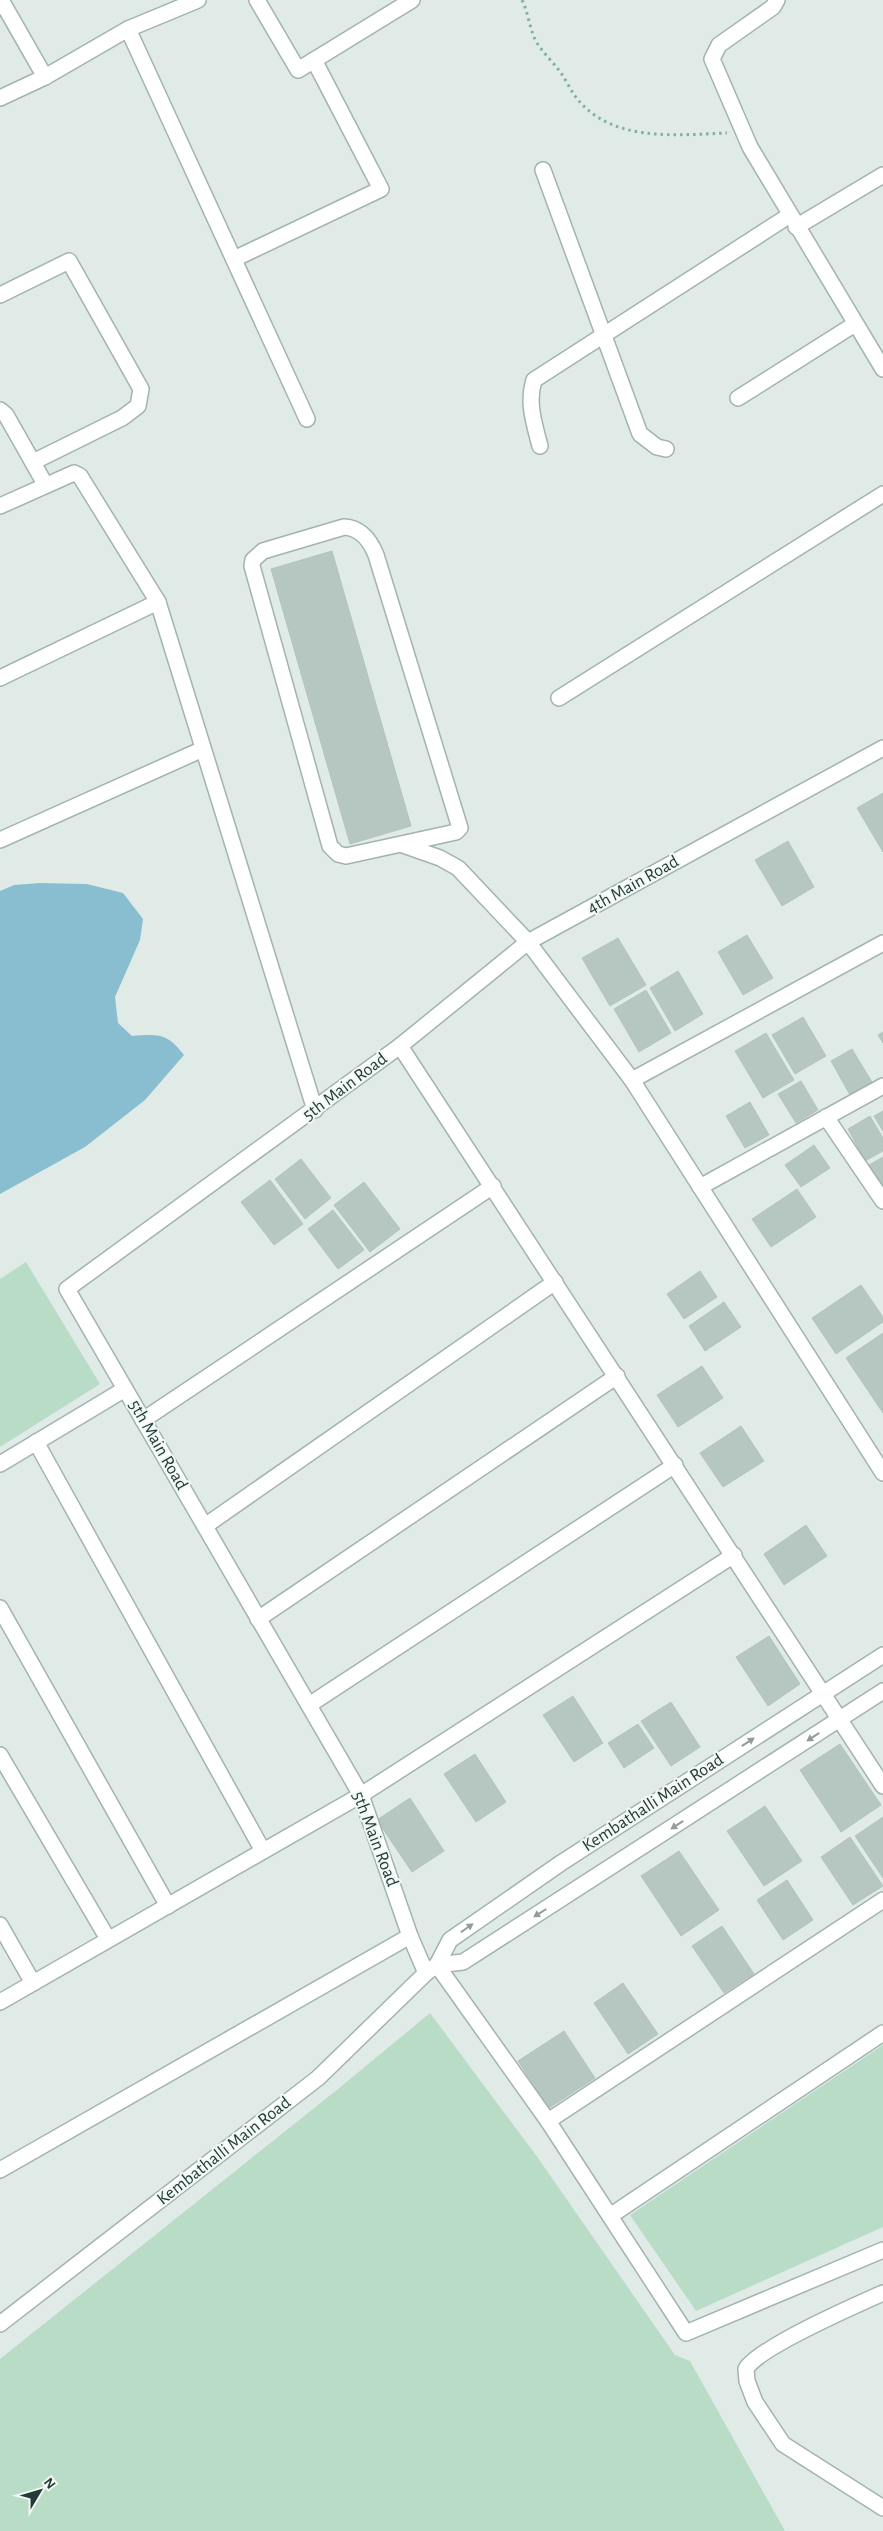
<svg xmlns="http://www.w3.org/2000/svg" width="883" height="2531" viewBox="0 0 883 2531" font-family="'Alegreya Sans',sans-serif">
  <style>
    .green { fill: #b9dcc6 }
    .water { fill: #88bed0 }
    .building { fill: #b6c6c1; stroke: #b3c5bf }
    .lines { fill: none; stroke-linecap: round; stroke-linejoin: round }
    .minor-casing { stroke: #a3b3af; stroke-width: 18 }
    .path { stroke: #81afa5; stroke-width: 3; stroke-dasharray: 2.5 4; stroke-linecap: butt }
    .minor { stroke: #fff; stroke-width: 15 }
    .oneway { fill: #909d9b }
    .labels { text-anchor: middle; dominant-baseline: central; stroke-width: 4; stroke-linejoin: round; paint-order: stroke }
    .street-label { font-size: 18px; fill: #213b37; stroke: #f1f8f5 }
  </style>
  <rect width="100%" height="100%" fill="#e0ebe7"/>
  <g class="green">
    <polygon points="26,1262 100,1384 0,1447 0,1279"/>
    <polygon points="430,2013 538,2158 675,2355 690,2361 785,2531 0,2531 0,2359 338,2089"/>
    <polygon points="883,2045 883,2227 696,2311 630,2215"/>
  </g>
  <path class="water" d="M40 883 87 884 123 893 143 919 140 940 115 997 118 1023 132 1036C159 1034 167 1033 184 1055L145 1100 85 1147 0 1194V891L14 885Z"/>
  <g class="building">
    <polygon points="332,551 411,826 350,844 271,569"/>
    <polygon points="883,793 883,852 857,808"/>
    <polygon points="788,841 814,887 782,906 755,860"/>
    <polygon points="747,935 773,978 743,995 718,952"/>
    <polygon points="618,938 646,985 610,1006 582,958"/>
    <polygon points="678,971 703,1014 675,1031 650,988"/>
    <polygon points="646,990 671,1033 639,1052 614,1009"/>
    <polygon points="803,1017 826,1056 795,1074 772,1035"/>
    <polygon points="883,1032 883,1043 878,1035"/>
    <polygon points="766,1033 794,1080 763,1098 735,1051"/>
    <polygon points="852,1049 872,1082 850,1095 831,1061"/>
    <polygon points="801,1081 818,1110 796,1123 778,1094"/>
    <polygon points="750,1102 769,1135 745,1148 726,1116"/>
    <polygon points="883,1111 883,1131 874,1116"/>
    <polygon points="870,1116 883,1138 883,1151 865,1161 848,1129"/>
    <polygon points="814,1145 830,1168 801,1187 785,1165"/>
    <polygon points="883,1157 883,1188 882,1188 869,1165"/>
    <polygon points="301,1159 331,1198 305,1219 275,1179"/>
    <polygon points="270,1180 303,1224 274,1245 241,1202"/>
    <polygon points="364,1182 400,1229 370,1252 334,1205"/>
    <polygon points="797,1189 816,1217 771,1247 752,1219"/>
    <polygon points="333,1210 364,1250 338,1269 308,1229"/>
    <polygon points="700,1271 717,1297 684,1319 667,1294"/>
    <polygon points="861,1285 883,1317 883,1322 836,1354 812,1318"/>
    <polygon points="724,1302 741,1327 705,1351 689,1326"/>
    <polygon points="883,1333 883,1413 846,1358"/>
    <polygon points="702,1366 723,1398 678,1427 657,1395"/>
    <polygon points="741,1426 764,1461 723,1487 700,1453"/>
    <polygon points="806,1525 827,1556 784,1585 764,1554"/>
    <polygon points="769,1636 800,1684 768,1706 736,1657"/>
    <polygon points="573,1696 603,1743 574,1762 543,1715"/>
    <polygon points="671,1702 700,1747 671,1766 641,1721"/>
    <polygon points="638,1724 654,1748 624,1768 608,1743"/>
    <polygon points="840,1744 881,1805 841,1832 800,1770"/>
    <polygon points="475,1754 506,1802 476,1822 444,1774"/>
    <polygon points="410,1798 444,1851 412,1872 377,1820"/>
    <polygon points="765,1806 802,1861 764,1886 727,1831"/>
    <polygon points="883,1817 883,1878 855,1836"/>
    <polygon points="850,1837 883,1886 853,1905 821,1857"/>
    <polygon points="679,1851 719,1910 681,1936 641,1876"/>
    <polygon points="787,1880 813,1920 783,1940 757,1900"/>
    <polygon points="722,1926 754,1974 724,1993 692,1946"/>
    <polygon points="623,1983 658,2034 628,2054 594,2003"/>
    <polygon points="564,2031 595,2078 549,2108 518,2061"/>
  </g>
  <g class="lines">
    <g class="minor-casing">
      <g id="minor">
        <polyline points="1,0 45,77"/>
        <polyline points="257,0 298,70 412,0"/>
        <polyline points="777,0 773,7 719,45 712,59 750,147 883,369"/>
        <polyline points="128,29 307,419"/>
        <polyline points="0,98 45,77 128,29 198,0"/>
        <polyline points="543,170 640,434 657,447 666,449"/>
        <polyline points="796,227 883,175"/>
        <polyline points="234,259 381,189 314,60"/>
        <polyline points="0,295 69,261 141,389 138,406 122,418 33,462"/>
        <polyline points="738,398 855,324"/>
        <polyline points="0,410 6,415 45,484"/>
        <path d="M540 446C534 423 527 403 534 380L790 215"/>
        <polyline points="0,506 74,473 80,476 158,602 315,1110"/>
        <path d="M344 527C361 528 370 540 376 555L460 828 456 832 346 856 338 854 330 846 252 566 253 560 263 551Z"/>
        <polyline points="0,678 158,602"/>
        <polyline points="559,698 883,494"/>
        <polyline points="0,840 203,749"/>
        <polyline points="403,845 440,858 458,868 528,942 632,1080 883,1473"/>
        <polyline points="400,1046 883,1786"/>
        <polyline points="632,1080 883,943"/>
        <polyline points="826,1117 883,1201"/>
        <polyline points="700,1187 883,1086"/>
        <polyline points="143,1420 493,1186"/>
        <polyline points="36,1442 263,1851"/>
        <polyline points="0,1464 125,1389"/>
        <polyline points="205,1526 555,1282"/>
        <polyline points="0,1608 168,1906"/>
        <polyline points="258,1619 617,1376"/>
        <polyline points="309,1705 675,1465"/>
        <polyline points="0,1755 108,1939"/>
        <polyline points="0,1925 33,1983"/>
        <polyline points="437,1965 548,2121 686,2333 883,2250"/>
        <polyline points="437,1965 463,1962 883,1691"/>
        <polyline points="426,1973 410,1936 361,1795 67,1289 400,1046 528,942 883,748"/>
        <polyline points="0,2002 361,1795 734,1555"/>
        <polyline points="548,2121 883,1900"/>
        <polyline points="0,2170 410,1936"/>
        <polyline points="610,2216 883,2033"/>
        <path d="M883 2293C856 2305 758 2348 746 2369L747 2381 755 2402 783 2444 883 2508"/>
        <polyline points="0,2324 318,2078 426,1973 437,1965 450,1940 561,1863 883,1655"/>
      </g>
    </g>
    <path class="path" d="M522 0C529 14 529 29 537 43 544 54 554 63 561 73 566 80 570 89 575 96 610 143 675 135 727 133"/>
    <use href="#minor" class="minor"/>
  </g>
  <defs><path id="oneway-solid" d="M-6-.8H1V-3.2L6.5 0L1 3.2V.8H-6Z" transform="scale(1.25)"/></defs>
  <g class="oneway">
    <use href="#oneway-solid" transform="translate(813 1737) rotate(147)"/>
    <use href="#oneway-solid" transform="translate(748 1742) rotate(-33)"/>
    <use href="#oneway-solid" transform="translate(677 1825) rotate(147)"/>
    <use href="#oneway-solid" transform="translate(540 1913) rotate(148)"/>
    <use href="#oneway-solid" transform="translate(467 1928) rotate(-35)"/>
  </g>
  <g class="labels">
    <g class="street-label">
      <text transform="translate(633 885) rotate(-29)">4th Main Road</text>
      <text transform="translate(345 1087) rotate(-37)">5th Main Road</text>
      <text transform="translate(158 1445) rotate(60)">5th Main Road</text>
      <text transform="translate(653 1803) rotate(-33)">Kembathalli Main Road</text>
      <text transform="translate(375 1839) rotate(69)">5th Main Road</text>
      <text transform="translate(224 2151) rotate(-38)">Kembathalli Main Road</text>
    </g>
  </g>
  <g transform="translate(40 2491) rotate(52)" stroke="#f1f8f5" stroke-width="4" paint-order="stroke">
  <path d="M0-4L9 19L0 12L-9 19Z" fill="#213b37"/>
  <text y="-8" font-size="14" font-weight="bold" text-anchor="middle" fill="#213b37">N</text>
  </g>
</svg>
